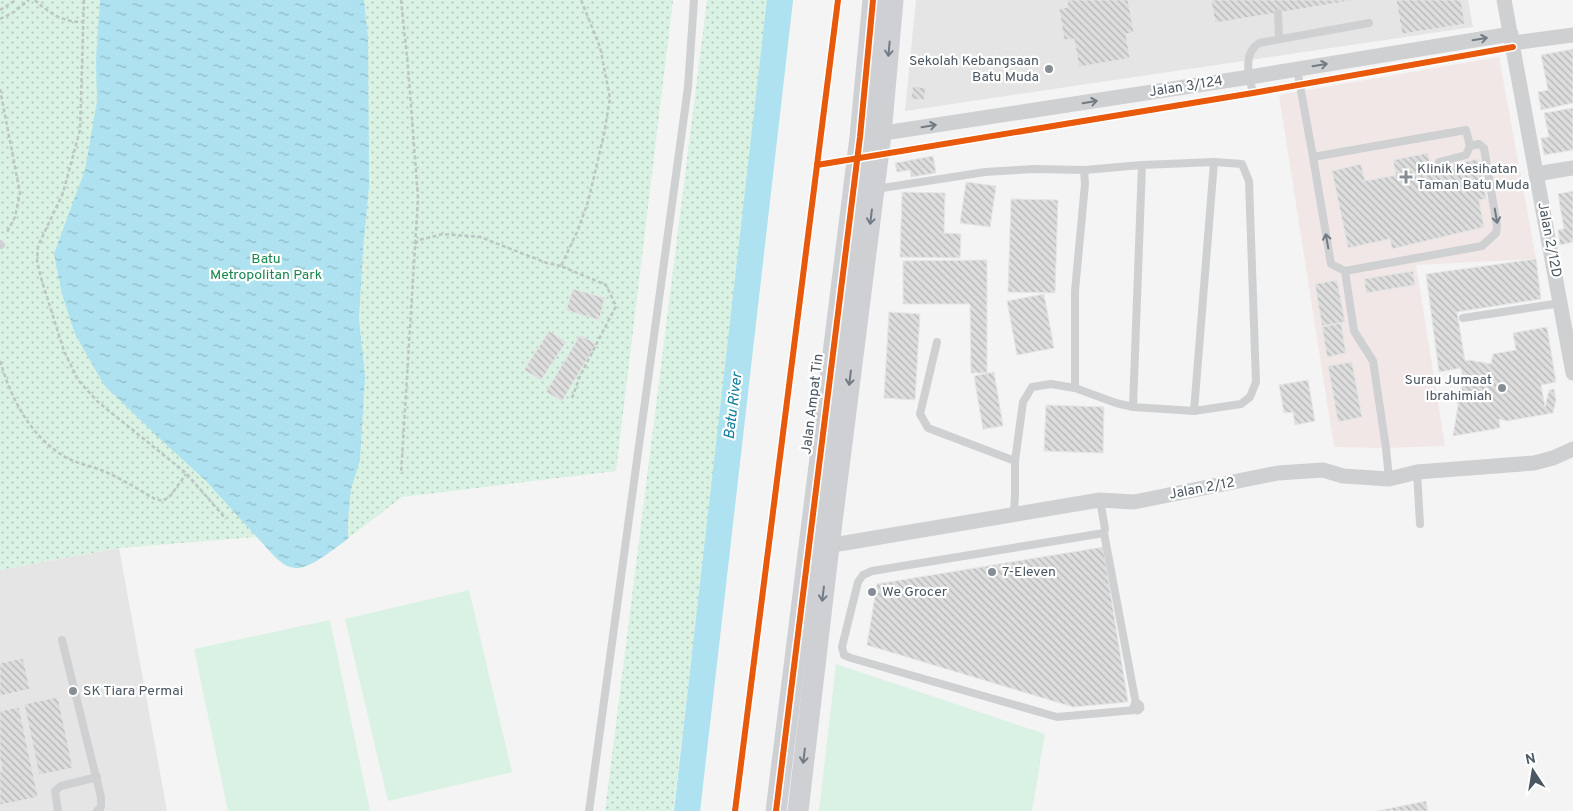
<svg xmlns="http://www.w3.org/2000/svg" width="1573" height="811" viewBox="0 0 1573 811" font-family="Overpass,sans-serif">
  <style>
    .education { fill: #e6e5e6 }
    .medical { fill: #f1e7e6 }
    .grass { fill: url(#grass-dots) }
    .garden { fill: #d9f2e3 }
    .water { fill: url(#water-ripples) }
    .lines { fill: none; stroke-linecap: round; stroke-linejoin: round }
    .river { stroke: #aee2f0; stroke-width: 26 }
    .building { fill: url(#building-back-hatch); stroke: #e5e6e7 }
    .path { stroke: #bcc7c4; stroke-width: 2.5; stroke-dasharray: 4 2.5; stroke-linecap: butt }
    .lane { stroke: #ced0d2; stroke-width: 8 }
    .street { stroke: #ced0d2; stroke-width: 15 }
    .secondary { stroke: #ced0d4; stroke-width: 21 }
    .cycleway-casing { stroke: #fff; stroke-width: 9 }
    .cycleway { stroke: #e8590c; stroke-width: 6 }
    .oneway { stroke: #727b83 }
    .oneway2 { stroke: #727b84 }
    .poi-dot { fill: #868d94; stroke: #fff; stroke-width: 2 }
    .labels { text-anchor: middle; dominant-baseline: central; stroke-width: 4.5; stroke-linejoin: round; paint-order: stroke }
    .poi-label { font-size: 14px; fill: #4a5661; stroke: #fff; text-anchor: start }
    .street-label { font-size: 14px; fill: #4a5661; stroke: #fff }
    .park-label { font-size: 14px; fill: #17864f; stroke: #fff }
    .water-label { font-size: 15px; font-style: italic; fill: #0c7c9b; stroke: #fff }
  </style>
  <defs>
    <pattern id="grass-dots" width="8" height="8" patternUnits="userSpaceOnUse" patternTransform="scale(1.25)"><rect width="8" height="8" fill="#d9f2e3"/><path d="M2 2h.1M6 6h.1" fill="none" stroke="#b2c7bb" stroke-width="1.8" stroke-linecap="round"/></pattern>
    <pattern id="water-ripples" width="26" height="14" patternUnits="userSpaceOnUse" patternTransform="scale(1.25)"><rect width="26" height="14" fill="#aee2f0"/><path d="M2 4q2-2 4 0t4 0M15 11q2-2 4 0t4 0" fill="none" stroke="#90bac6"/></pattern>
    <pattern id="building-back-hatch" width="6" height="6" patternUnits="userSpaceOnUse" patternTransform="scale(1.25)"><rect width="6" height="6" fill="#ddddde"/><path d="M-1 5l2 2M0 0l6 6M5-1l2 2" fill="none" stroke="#b5b6b7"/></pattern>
  </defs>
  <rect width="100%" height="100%" fill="#f4f4f4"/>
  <g class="education">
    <polygon points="916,0 1468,0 1473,27 905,111"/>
    <polygon points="119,548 167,811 0,811 0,570"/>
  </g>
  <polygon class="medical" points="1499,57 1536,259 1416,265 1445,446 1386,448 1334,447 1279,95"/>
  <g class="grass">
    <polygon points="0,0 673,0 616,471 402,497 334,549 316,561 298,568 286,566 275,557 257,537 119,548 0,570"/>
    <polygon points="707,0 771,0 673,811 605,811"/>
  </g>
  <g class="garden">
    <polygon points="469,590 512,772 388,801 345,619"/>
    <polygon points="330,620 370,811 228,811 194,649"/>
    <polygon points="836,664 1045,734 1032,811 819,811"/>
  </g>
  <path class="water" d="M100 0H364L368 38 369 186 363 250 359 319 365 377 360 460 351 489 348 518V539C336 547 311 569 296 568 287 567 282 563 275 557L206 481 156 435 104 385 75 334 62 294 54 254 85 170 97 101 96 60Z"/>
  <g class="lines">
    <polyline class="river" points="687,811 780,0"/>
  </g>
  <g class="building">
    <polygon points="1067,0 1128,0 1134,32 1126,34 1130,58 1079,67 1074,39 1064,40 1059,9 1068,7"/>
    <polygon points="1211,0 1356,0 1215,23"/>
    <polygon points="1396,0 1461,0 1465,24 1402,34"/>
    <polygon points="1573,49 1573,103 1541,110 1538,92 1548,90 1541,55"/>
    <polygon points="913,86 926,88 924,100 911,99"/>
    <polygon points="1573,108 1573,150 1544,155 1541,138 1549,137 1544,113"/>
    <polygon points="1428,153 1431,169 1478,159 1486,199 1479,200 1484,227 1392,249 1390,239 1348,248 1332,171 1361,164 1365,181 1396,175 1393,160"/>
    <polygon points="933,156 936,173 911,177 910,170 897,172 895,163"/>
    <polygon points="966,182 996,186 990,227 960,223"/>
    <polygon points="1573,191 1573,242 1560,245 1558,230 1564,229 1558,194"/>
    <polygon points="902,192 945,193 944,233 961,234 960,258 900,257"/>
    <polygon points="1011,199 1058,200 1055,293 1008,292"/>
    <polygon points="1536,259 1541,299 1457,312 1465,361 1469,360 1491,364 1493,354 1516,350 1513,333 1547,327 1556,382 1541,385 1545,407 1549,390 1554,389 1556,400 1553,413 1507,421 1499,419 1500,428 1453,436 1458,405 1456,392 1461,392 1463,381 1461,368 1439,372 1426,274"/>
    <polygon points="987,260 987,373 971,373 970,304 903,304 903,261"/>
    <polygon points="1413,271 1415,285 1366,293 1364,279"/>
    <polygon points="1337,280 1345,322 1322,326 1315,284"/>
    <polygon points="573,289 605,298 599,320 566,310"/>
    <polygon points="1044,294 1054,348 1017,355 1007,301"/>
    <polygon points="889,312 920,314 915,400 884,398"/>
    <polygon points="1341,323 1346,353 1327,357 1322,327"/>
    <polygon points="549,331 566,342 541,380 524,370"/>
    <polygon points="580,335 596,344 562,401 546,392"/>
    <polygon points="1352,362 1362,417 1338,422 1328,366"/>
    <polygon points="994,372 1003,426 983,429 974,376"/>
    <polygon points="1308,380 1315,421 1295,425 1293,412 1284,413 1279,385"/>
    <polygon points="1046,405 1104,407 1103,453 1044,451"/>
    <polygon points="1103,547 1128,702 1073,707 867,645 877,584"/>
    <polygon points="23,658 30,689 0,696 0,663"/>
    <polygon points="58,697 73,768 39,775 24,704"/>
    <polygon points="19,707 38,797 0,805 0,771 2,770 0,760 0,711"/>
    <polygon points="1426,801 1428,811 1377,811"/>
  </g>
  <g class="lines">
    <g class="path">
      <path d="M35 0C48 13 65 23 84 22"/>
      <polyline points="84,0 80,130 63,193 38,246 37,261 41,278 64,351 78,380 98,402 186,473 226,519"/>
      <polyline points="401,0 408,67 418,198 401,474"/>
      <polyline points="0,10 16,0"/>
      <polyline points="0,19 14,12 29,0"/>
      <polyline points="0,89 20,193 15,217 6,234"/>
      <polyline points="415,244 419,240 443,234 480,237 547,263 561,266"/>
      <path d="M0 361C11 398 29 434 62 455 74 463 88 465 101 470 120 478 138 489 155 499L163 501 171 495 186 474"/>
      <polyline points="572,398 580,376 616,306 606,285 561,266 577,232 588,202 604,134 610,98 600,47 581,0"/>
    </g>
    <g class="lane">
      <polyline points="1278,13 1279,39"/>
      <polyline points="1297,69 1313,157 1466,130 1470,146 1466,155 1439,162"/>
      <path d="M1253 93C1249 76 1242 54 1259 43L1369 23"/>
      <polyline points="1313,157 1331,264 1345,271 1482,246 1496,233 1497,226 1484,148 1479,144 1470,146"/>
      <polyline points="1084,170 1142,165"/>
      <polyline points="876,189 985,172 1034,169 1084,170 1085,184 1075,291 1075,388"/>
      <polyline points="0,244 1,245"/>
      <polyline points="1345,271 1354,331 1373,361 1386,448 1389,479"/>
      <polyline points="1463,318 1561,303"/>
      <polyline points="937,342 920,414 928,428 1015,461"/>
      <polyline points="1194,411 1241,404 1250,397 1256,382 1249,181 1242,164 1214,162"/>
      <polyline points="1417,472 1420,524"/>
      <polyline points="1100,500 1105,529 1104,533"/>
      <polyline points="1014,515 1015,494 1015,461 1023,402 1032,387 1051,384 1075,388 1116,403 1133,407 1194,411 1214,162 1142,165 1133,407"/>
      <polyline points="62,640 101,797 101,807 97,811"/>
      <circle cx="1137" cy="707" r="3.5"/>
      <polyline points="1135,710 1057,717 851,658 844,655 842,647 858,582 863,575 872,571 1104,533 1136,704"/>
      <polyline points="58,811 55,791 61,786 97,777"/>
      <polyline points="589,811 688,87 694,0"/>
    </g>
    <g class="street">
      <polyline points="1504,0 1573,373"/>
      <polyline points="1513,43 1573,35"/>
      <polyline points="871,135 1250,77 1511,34"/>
      <polyline points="1536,174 1573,168"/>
      <polyline points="821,547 1100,500 1134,502 1278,473 1323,470 1343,476 1389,479 1417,472 1534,463 1553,458 1573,449"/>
    </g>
    <g class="secondary">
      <polyline points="776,811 860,137 873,0"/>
      <polyline points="798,811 829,546 881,134 893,0"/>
    </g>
    <g class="cycleway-casing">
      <g id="cycleway">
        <polyline points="817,165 1253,93 1513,47"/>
        <polyline points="735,811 838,0"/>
        <polyline points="776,811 860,137 873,0"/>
      </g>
    </g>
    <use href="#cycleway" class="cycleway"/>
  </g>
  <defs><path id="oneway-shaft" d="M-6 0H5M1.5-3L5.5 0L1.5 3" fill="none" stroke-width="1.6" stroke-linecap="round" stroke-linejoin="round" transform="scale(1.25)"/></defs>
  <g class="oneway">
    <use href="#oneway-shaft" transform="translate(1480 39) rotate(-9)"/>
    <use href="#oneway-shaft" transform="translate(1320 65) rotate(-9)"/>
    <use href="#oneway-shaft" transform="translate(1090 102) rotate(-9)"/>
    <use href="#oneway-shaft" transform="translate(929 126) rotate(-9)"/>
    <use href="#oneway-shaft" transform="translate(1496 216) rotate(80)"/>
    <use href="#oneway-shaft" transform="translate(1327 241) rotate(-100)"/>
  </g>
  <g class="oneway2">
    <use href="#oneway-shaft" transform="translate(889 49) rotate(95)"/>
    <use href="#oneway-shaft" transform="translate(871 217) rotate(97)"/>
    <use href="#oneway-shaft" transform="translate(850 378) rotate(97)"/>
    <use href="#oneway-shaft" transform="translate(823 594) rotate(97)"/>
    <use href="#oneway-shaft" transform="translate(804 756) rotate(97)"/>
  </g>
  <g class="poi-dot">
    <circle cx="1049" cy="69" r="5"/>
    <path d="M1403.5 169.5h5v5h5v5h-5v5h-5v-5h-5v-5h5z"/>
    <circle cx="1502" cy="388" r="5"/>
    <circle cx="992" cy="572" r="5"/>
    <circle cx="872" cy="592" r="5"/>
    <circle cx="73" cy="691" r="5"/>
  </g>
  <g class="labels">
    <g class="poi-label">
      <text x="1039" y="61" text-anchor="end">Sekolah Kebangsaan<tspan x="1039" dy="16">Batu Muda</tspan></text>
      <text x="1417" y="169">Klinik Kesihatan<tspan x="1417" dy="16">Taman Batu Muda</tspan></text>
      <text x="1492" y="380" text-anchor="end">Surau Jumaat<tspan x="1492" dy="16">Ibrahimiah</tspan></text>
      <text x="1002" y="572">7-Eleven</text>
      <text x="882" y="592">We Grocer</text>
      <text x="83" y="691">SK Tiara Permai</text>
    </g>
    <g class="street-label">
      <text transform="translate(1186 87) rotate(-9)">Jalan 3/124</text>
      <text transform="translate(1549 240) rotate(79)">Jalan 2/12D</text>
      <text transform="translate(813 404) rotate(-83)">Jalan Ampat Tin</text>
      <text transform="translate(1202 489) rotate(-11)">Jalan 2/12</text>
    </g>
    <g class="park-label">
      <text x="266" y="259">Batu<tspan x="266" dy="16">Metropolitan Park</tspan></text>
    </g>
    <g class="water-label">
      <text transform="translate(734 406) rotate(-83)">Batu River</text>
    </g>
  </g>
  <g transform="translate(1533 771) rotate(348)" stroke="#ffffff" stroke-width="4" paint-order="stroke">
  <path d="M0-4L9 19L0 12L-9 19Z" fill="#4a5661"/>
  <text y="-8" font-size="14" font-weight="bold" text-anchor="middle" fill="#4a5661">N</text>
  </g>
</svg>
